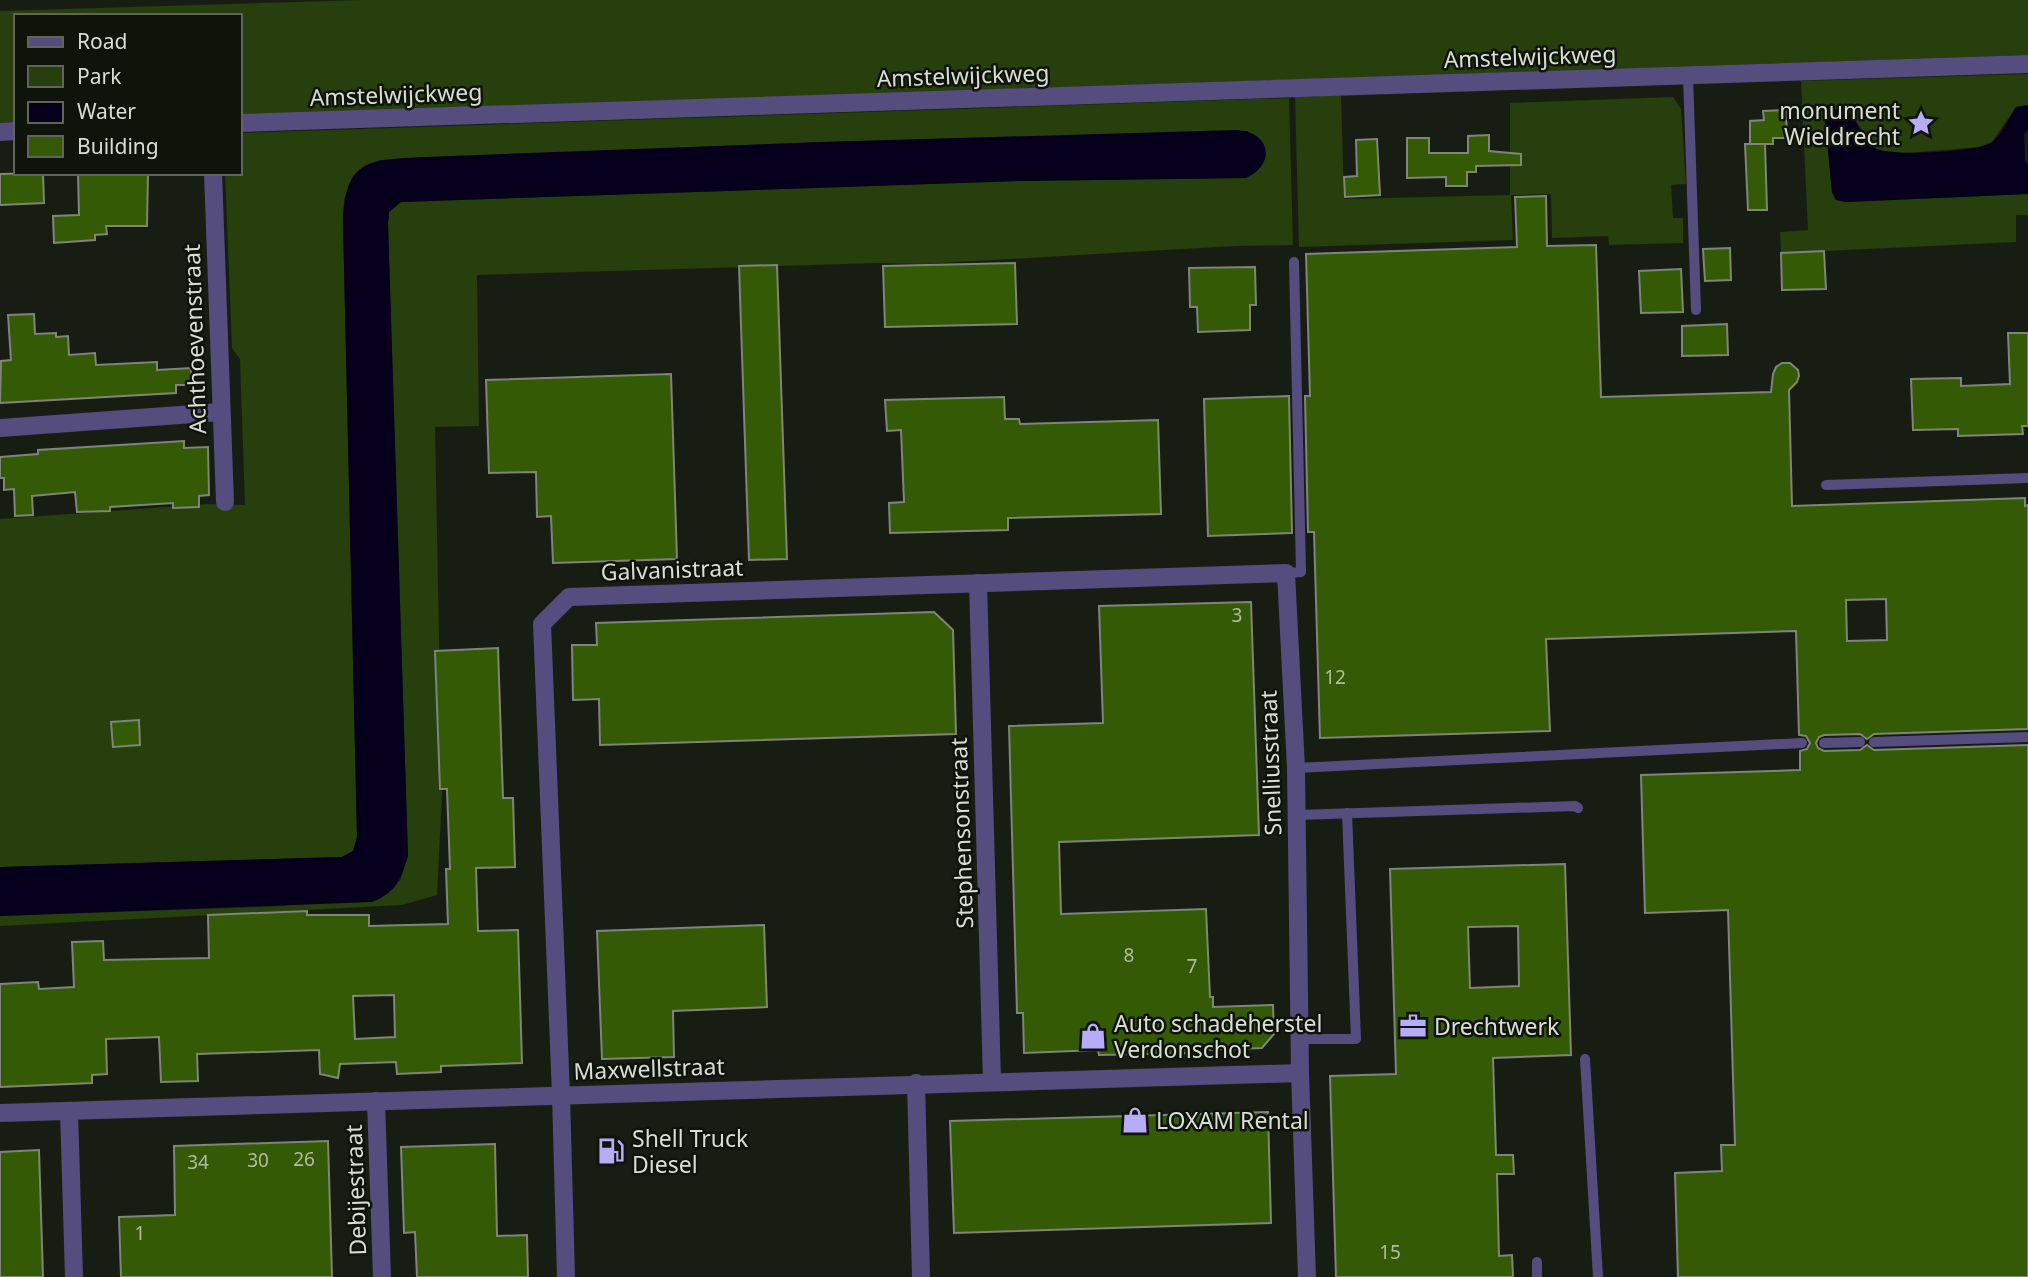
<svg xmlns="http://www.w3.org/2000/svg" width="2028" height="1277" viewBox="0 0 2028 1277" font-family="'Noto Sans',sans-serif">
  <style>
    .green { fill: #263f0c }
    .water { fill: #06001c }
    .building { fill: #345a05; stroke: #7e8579; stroke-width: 2; fill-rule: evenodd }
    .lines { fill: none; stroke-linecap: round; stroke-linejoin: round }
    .service { stroke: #554d7e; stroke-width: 10 }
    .minor { stroke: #554d7e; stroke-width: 18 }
    .labels { text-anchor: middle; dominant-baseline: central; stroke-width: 5; stroke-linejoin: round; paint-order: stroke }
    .number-label { font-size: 19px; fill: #b0bca2 }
    .street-label { font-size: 23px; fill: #d9ddd6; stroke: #0f140b }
    .poi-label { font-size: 23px; fill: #d9ddd6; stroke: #0f140b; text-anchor: start }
  </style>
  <rect width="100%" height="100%" fill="#181d14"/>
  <g class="green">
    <polygon points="363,0 2028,0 2028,55 240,115 240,16 16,16 16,122 0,123 0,11"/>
    <polygon points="2028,74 2028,105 2016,107 1992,142 1979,147 1908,153 1886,153 1873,147 1860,127 1840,109 1824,110 1832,192 1836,200 1846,202 2028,194 2028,215 2016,215 2016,242 1781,253 1780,232 1808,230 1801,81"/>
    <polygon points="1341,95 1344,199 1510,195 1510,103 1673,97 1681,109 1686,184 1671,185 1673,218 1683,218 1683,243 1609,245 1608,236 1552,238 1551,194 1511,195 1513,240 1299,247 1295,97"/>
    <polygon points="1289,98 1293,245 1235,246 923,264 877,263 477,275 479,426 435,427 442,795 437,895 402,905 0,926 0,916 284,906 400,881 408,856 388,224 389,212 401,202 1019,181 1246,178 1248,131 822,142 380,160 344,198 343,223 357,837 353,851 342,857 0,867 0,519 208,504 245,505 240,359 232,348 225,173 240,173 240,133"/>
  </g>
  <g class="water">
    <path d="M2028 105V130L2024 134 2025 161 2028 164V194L1846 202 1836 200 1832 192 1824 109C1867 108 1851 132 1875 148 1888 157 1978 152 1991 143 2001 136 2009 118 2016 107Z"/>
    <path d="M1236 130C1270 131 1277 164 1246 178L1019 181 401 202 389 212 388 224 408 856C400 880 397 892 372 902L0 916V867L342 857 353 851 357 837 343 223C345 158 369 160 425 157L822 142Z"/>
  </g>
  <g class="building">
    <polygon points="1786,110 1787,138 1773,138 1773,144 1750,144 1750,121 1764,120 1763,111"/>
    <polygon points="1489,135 1489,151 1521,154 1521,165 1476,166 1476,172 1467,172 1467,186 1446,186 1446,177 1407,178 1407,138 1429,138 1429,153 1468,153 1468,136"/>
    <polygon points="1377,139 1380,195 1345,197 1344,177 1357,176 1356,140"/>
    <polygon points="1745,144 1765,144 1767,210 1748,210"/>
    <polygon points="43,173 44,203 0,205 0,174"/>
    <polygon points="78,173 148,173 147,226 106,226 107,234 95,235 95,240 54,243 53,216 79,215"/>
    <path d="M1546 196 1547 246 1596 245 1601 397 1771 392 1773 374 1776 367 1782 363H1790L1798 370 1799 376 1797 382 1789 390 1792 506 2025 498V506L2028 505V729L1874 734 1867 739 1860 734 1824 735 1819 737 1816 743 1818 748 1824 751 1860 750 1867 745 1874 750 2028 745V1277H1678L1675 1173 1722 1171 1721 1145H1735L1728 910 1645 913 1641 775 1800 770V751L1807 749 1810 743 1806 736 1799 735 1796 631 1546 639 1550 731 1320 738 1314 532H1308L1305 396H1310L1306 254 1517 247 1515 197ZM1886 599 1887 640 1847 641 1846 600Z"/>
    <polygon points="1730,248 1731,280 1705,281 1703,249"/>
    <polygon points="1824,251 1826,289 1782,290 1781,253"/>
    <polygon points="1015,263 1017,324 885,327 883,266"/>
    <polygon points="777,265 787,559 749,560 739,266"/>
    <polygon points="1255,267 1256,305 1250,305 1250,330 1198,332 1197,307 1190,307 1189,268"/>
    <polygon points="1681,269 1683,312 1641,313 1639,271"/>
    <polygon points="34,314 35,334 56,333 56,337 68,336 69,355 95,353 96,365 157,362 157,370 191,368 192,385 176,385 176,393 0,403 1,361 11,360 8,315"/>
    <polygon points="1727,324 1728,355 1682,356 1682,326"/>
    <polygon points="2008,333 2028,333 2028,426 2022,426 2023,434 1958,436 1958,429 1913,430 1911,379 1961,378 1961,386 2010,384"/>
    <polygon points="671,374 677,559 553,563 551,516 537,517 536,472 489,473 486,380"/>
    <polygon points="1289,396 1292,533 1208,536 1204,399"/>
    <polygon points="1004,397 1005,419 1019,419 1020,424 1158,420 1161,514 1008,518 1008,530 890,533 889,503 904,502 901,430 887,431 885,400"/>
    <polygon points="184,441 184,448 208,447 209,495 199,496 199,507 173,508 173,503 110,507 110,511 77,512 75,492 32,496 33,515 15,516 14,489 4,490 4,478 0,478 0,457 38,454 38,450"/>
    <polygon points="1251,602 1259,835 1059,842 1061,914 1206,909 1210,997 1213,997 1213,1007 1273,1005 1274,1034 1262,1048 1199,1050 1199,1053 1099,1055 1098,1050 1024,1053 1023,1013 1017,1013 1009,726 1103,723 1099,606"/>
    <polygon points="934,612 953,630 956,734 600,745 599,699 573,700 572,645 597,645 596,623"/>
    <path d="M498 648 503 798H513L515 867 476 868 478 931 518 930 522 1063 441 1066V1072L397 1074 396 1062 340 1064 338 1078 320 1074 319 1050 197 1054 198 1081 161 1082 159 1037 106 1039 107 1074 92 1075V1083L0 1087V984L38 982 39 989 74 987 72 942 103 941 104 960 209 958 208 915 307 911V915H369V926L448 924 446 869H450L447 789H440L435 651ZM394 995 395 1037 355 1039 353 996Z"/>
    <polygon points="139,720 140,745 113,747 111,722"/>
    <path d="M1565 864 1571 1055 1493 1058 1496 1155H1513L1514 1174H1497L1499 1256 1512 1255 1513 1277H1336L1330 1076 1396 1074 1390 869ZM1518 926 1519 986 1470 988 1468 927Z"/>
    <polygon points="764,925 767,1007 673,1011 674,1057 602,1059 597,931"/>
    <polygon points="1268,1112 1271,1223 954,1233 950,1121"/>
    <polygon points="328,1141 332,1277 121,1277 119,1217 175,1215 174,1146"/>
    <polygon points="495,1144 497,1236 527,1235 528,1277 417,1277 415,1232 404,1233 401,1147"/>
    <polygon points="39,1150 43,1277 0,1277 0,1152"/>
  </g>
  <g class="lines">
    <g class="service">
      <polyline points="1688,76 1696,310"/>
      <polyline points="1826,485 2028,478"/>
      <polyline points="1286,573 1301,572 1294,262"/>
      <polyline points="1874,742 2028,737"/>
      <polyline points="1824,743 1860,742"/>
      <polyline points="1296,768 1802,743"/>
      <polyline points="1297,815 1575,806 1578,808"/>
      <polyline points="1300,1039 1356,1039 1347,813"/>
      <polyline points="1585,1059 1598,1277"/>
      <polyline points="1537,1262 1537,1277"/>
    </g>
    <g class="minor">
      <polyline points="240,123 2028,64"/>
      <polyline points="0,132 16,131"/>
      <polyline points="213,173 225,502"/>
      <polyline points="0,428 221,412"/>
      <polyline points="978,583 992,1081"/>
      <polyline points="916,1083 921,1277"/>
      <polyline points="376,1101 382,1277"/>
      <polyline points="69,1111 74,1277"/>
      <polyline points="0,1113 1300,1073"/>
      <polyline points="566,1277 561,1095 542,624 569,597 1286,573 1296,768 1300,1073 1307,1277"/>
    </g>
  </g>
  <defs>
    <g id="sight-bare" transform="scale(2.1)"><path d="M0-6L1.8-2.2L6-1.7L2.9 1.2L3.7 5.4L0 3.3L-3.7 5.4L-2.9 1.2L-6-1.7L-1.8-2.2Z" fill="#b6acf8" stroke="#0f140b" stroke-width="2.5" paint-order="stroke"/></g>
    <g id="office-bare" transform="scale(2.1)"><path d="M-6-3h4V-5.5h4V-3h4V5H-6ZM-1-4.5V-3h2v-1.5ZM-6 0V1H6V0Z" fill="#b6acf8" stroke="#0f140b" stroke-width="2.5" paint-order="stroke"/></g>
    <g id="shop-bare" transform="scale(2.1)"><path d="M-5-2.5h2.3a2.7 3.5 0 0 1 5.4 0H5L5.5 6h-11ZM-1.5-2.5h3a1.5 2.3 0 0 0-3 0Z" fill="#b6acf8" stroke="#0f140b" stroke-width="2.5" paint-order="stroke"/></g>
    <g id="fuel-bare" transform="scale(2.1)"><path d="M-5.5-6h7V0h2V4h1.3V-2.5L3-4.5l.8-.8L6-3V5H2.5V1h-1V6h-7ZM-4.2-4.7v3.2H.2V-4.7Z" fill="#b6acf8" stroke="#0f140b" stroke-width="2.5" paint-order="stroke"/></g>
  </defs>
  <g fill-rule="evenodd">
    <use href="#sight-bare" x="1921" y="123"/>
    <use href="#office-bare" x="1413" y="1026"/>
    <use href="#shop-bare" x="1093" y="1036"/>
    <use href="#shop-bare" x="1135" y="1120"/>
    <use href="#fuel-bare" x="611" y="1151"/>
  </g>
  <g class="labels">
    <g class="number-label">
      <text x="1237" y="615">3</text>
      <text x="1335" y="677">12</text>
      <text x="1129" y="955">8</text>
      <text x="1192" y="966">7</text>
      <text x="304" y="1159">26</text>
      <text x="258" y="1160">30</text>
      <text x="198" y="1162">34</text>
      <text x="140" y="1233">1</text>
      <text x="1390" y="1252">15</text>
    </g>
    <g class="street-label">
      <text transform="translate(1530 56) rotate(-2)">Amstelwijckweg</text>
      <text transform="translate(963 75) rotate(-2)">Amstelwijckweg</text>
      <text transform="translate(396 94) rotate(-2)">Amstelwijckweg</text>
      <text transform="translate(194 339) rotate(-92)">Achthoevenstraat</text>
      <text transform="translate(672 569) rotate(-2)">Galvanistraat</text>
      <text transform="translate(1270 763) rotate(-92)">Snelliusstraat</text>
      <text transform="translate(961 833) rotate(-92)">Stephensonstraat</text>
      <text transform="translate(649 1068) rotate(-2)">Maxwellstraat</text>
      <text transform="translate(355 1190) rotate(-92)">Debijestraat</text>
    </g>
    <g class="poi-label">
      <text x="1900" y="110" text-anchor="end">monument<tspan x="1900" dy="26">Wieldrecht</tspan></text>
      <text x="1114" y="1023">Auto schadeherstel<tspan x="1114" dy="26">Verdonschot</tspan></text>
      <text x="1434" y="1026">Drechtwerk</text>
      <text x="1156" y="1120">LOXAM Rental</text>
      <text x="632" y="1138">Shell Truck<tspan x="632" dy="26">Diesel</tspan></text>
    </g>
  </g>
  <rect x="14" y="14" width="228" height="161" fill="#0f140b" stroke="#60645c" stroke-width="2"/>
  <rect x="28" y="37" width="35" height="10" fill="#554d7e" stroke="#60645c" stroke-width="2"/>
  <text x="77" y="49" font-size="21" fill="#d9ddd6">Road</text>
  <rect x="28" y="66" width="35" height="21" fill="#263f0c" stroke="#60645c" stroke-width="2"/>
  <text x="77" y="84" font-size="21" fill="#d9ddd6">Park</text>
  <rect x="28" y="102" width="35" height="21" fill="#06001c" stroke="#60645c" stroke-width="2"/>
  <text x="77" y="119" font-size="21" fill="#d9ddd6">Water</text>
  <rect x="28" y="136" width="35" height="21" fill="#345a05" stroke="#60645c" stroke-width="2"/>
  <text x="77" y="154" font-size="21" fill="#d9ddd6">Building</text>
</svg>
